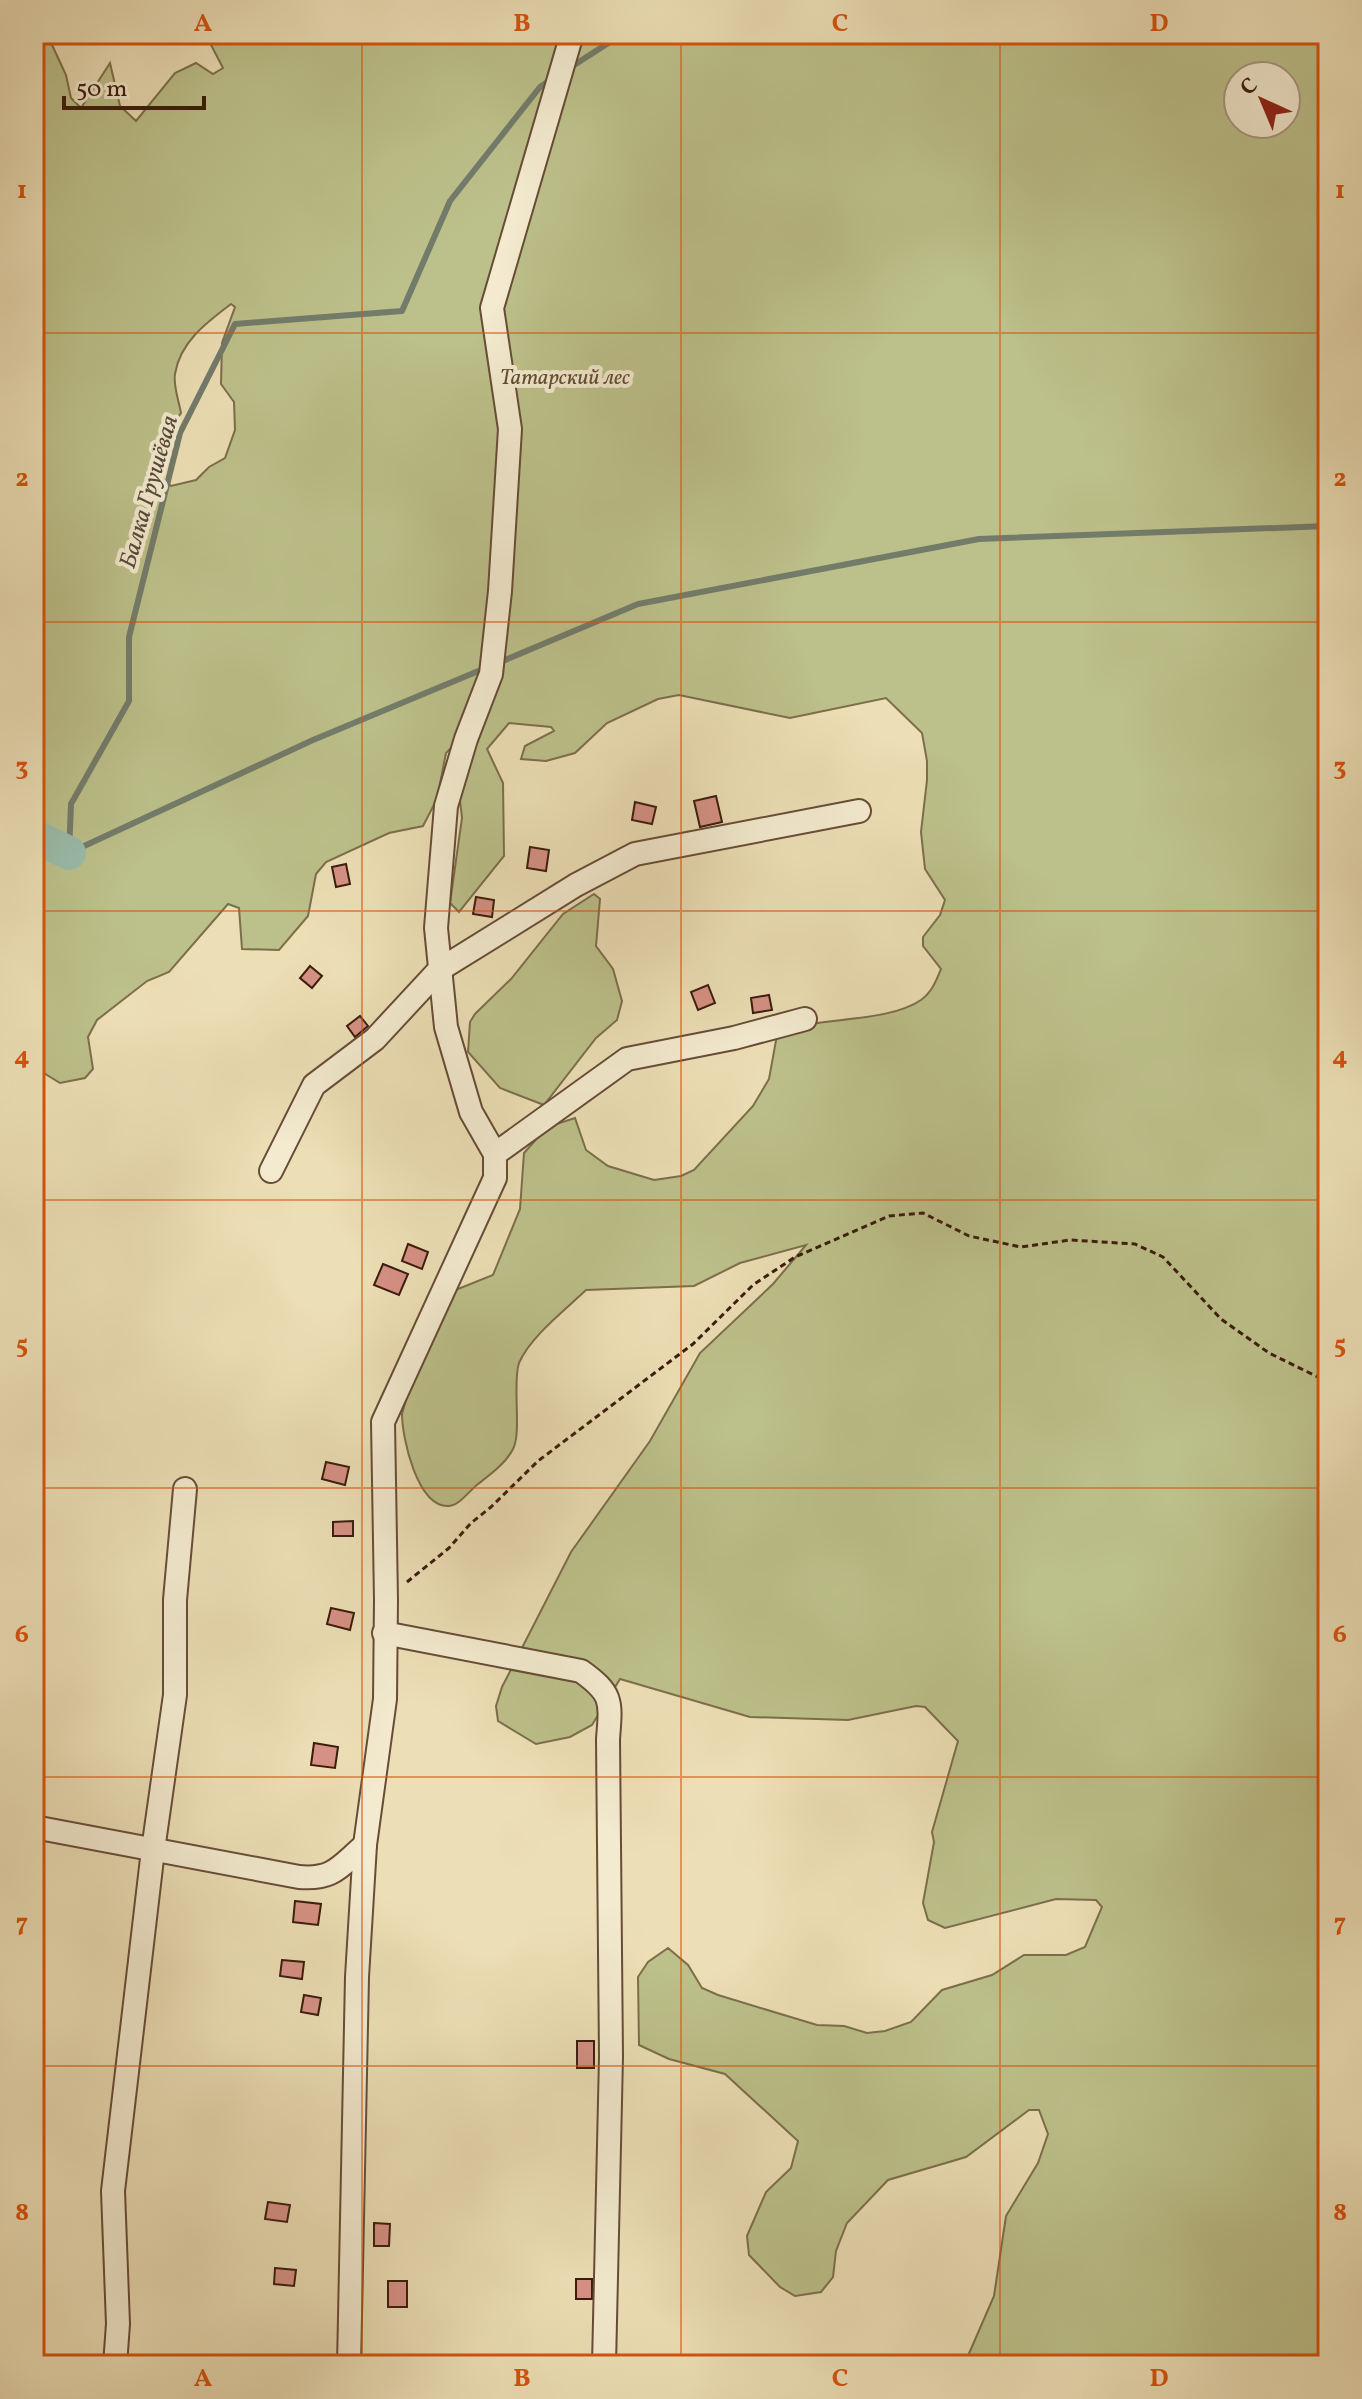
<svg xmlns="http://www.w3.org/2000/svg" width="1362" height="2399" viewBox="0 0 1362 2399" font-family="Vollkorn,serif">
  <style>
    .green { fill: #bcc08a; stroke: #7c6e4c; stroke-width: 2; fill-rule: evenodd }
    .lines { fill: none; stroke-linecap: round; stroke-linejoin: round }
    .stream { stroke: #737c6b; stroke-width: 6 }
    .river { stroke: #99bcaa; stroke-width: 34 }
    .building { fill: #d69185; stroke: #3b1b0d; stroke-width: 2 }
    .street-casing { stroke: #674c37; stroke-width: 26 }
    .path { stroke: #3b1b0d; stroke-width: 3; stroke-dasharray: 6 4; stroke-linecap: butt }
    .street { stroke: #f3eacf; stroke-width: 22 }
    .grid { fill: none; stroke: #d7530c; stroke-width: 2; stroke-opacity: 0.55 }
    .labels { text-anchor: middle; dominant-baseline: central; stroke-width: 8; stroke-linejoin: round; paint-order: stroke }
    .park-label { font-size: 22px; font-style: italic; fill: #624d32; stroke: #f3eacf }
    .water-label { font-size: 24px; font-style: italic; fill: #574b3c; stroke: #f3eacf }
    .neatline { fill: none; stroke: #d7530c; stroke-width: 3 }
    .grid-label { font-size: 26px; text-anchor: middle; font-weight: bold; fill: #d7530c }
  </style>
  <rect width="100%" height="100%" fill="#ecdeb5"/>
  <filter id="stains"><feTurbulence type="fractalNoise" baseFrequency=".0025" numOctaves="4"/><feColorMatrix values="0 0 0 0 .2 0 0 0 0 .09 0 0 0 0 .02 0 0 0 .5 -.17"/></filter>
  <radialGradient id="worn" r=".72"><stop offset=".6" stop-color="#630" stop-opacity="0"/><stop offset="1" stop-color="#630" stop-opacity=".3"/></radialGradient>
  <g class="green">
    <path d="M34 34H47L66 75 71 98 81 108 110 63 120 106 136 121 175 73 196 63 213 74 223 68 210 43V34H1328V2365H964L994 2296 1006 2216 1038 2163 1048 2134 1039 2110H1029L966 2157 888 2180 847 2223 836 2251 833 2277 821 2292 795 2296 780 2287 749 2255 747 2236 766 2192 791 2168 798 2141 725 2074 669 2059 639 2045 638 1977 648 1962 668 1948 688 1965 702 1988 718 1995 817 2025 844 2026 867 2033 885 2031 911 2022 942 1990 992 1975 1024 1955H1066L1085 1947 1102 1907 1096 1900 1056 1899 945 1928 928 1920 923 1903 934 1842 932 1832 958 1741 925 1707 916 1706 848 1720 750 1717 620 1679 592 1725 570 1737 536 1744 498 1721 496 1706 502 1687 571 1552 650 1441 700 1353 773 1284 806 1245 740 1263 694 1286 586 1290C565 1310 530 1337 519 1363 512 1383 522 1432 513 1449 506 1463 491 1474 478 1484 470 1490 460 1505 449 1506 417 1508 402 1437 402 1414L433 1299 493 1275 520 1209 524 1153 547 1127 575 1118 586 1150 608 1166 654 1180 681 1176 694 1170 753 1106 769 1079 777 1035C785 1032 793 1028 800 1026 835 1018 892 1020 921 1000 932 992 936 981 941 969L923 946V937L940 915 945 900 925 869 921 832 927 780V761L922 733 886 698 790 718 679 695 658 699 607 723 575 753 546 761 521 759 525 746 554 731 551 727 509 723 487 749 503 783 504 856 459 912 450 903 462 818 457 775 475 724 446 753 437 799 423 826 389 833 326 862 316 874 308 916 279 950 242 949 239 908 228 904 169 972 147 981 97 1020 88 1037 93 1069 85 1078 60 1083 34 1067V853L39 835 34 821ZM1238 76H1286V124H1238ZM231 304 235 307 222 343 221 384 234 402 235 430 225 458 209 467 196 480 171 486 155 472 153 453 181 413C179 401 173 386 175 374 180 342 207 322 231 304Z"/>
    <polygon points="594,894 600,899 596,946 613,969 622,1001 617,1020 596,1038 544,1105 500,1088 468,1052 470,1022 475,1014 511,979 563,914"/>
  </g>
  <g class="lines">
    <g class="stream">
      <polyline points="568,69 613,40 617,34"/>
      <polyline points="498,663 638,604 979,539 1328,526"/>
      <polyline points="488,667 313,740 69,853 71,804 129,701 129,637 180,433 235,324 402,311 450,201 540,87 552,79"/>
    </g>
    <polyline class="river" points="34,836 69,853"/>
  </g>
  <g class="building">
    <polygon points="716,796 722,822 700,827 694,801"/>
    <polygon points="635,802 656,807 652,824 632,820"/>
    <polygon points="530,847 549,850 546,871 527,868"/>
    <polygon points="346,864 350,884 336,887 332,867"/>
    <polygon points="476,897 494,900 492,917 473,914"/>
    <polygon points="310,966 322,976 312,988 300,978"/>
    <polygon points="708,985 715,1003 698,1010 691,992"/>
    <polygon points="769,995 772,1010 753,1013 751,998"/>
    <polygon points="360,1016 368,1026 355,1037 347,1026"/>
    <polygon points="408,1244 428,1252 422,1269 402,1261"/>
    <polygon points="383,1264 408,1274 399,1295 374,1285"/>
    <polygon points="326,1462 349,1467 345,1485 322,1479"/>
    <polygon points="353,1521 353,1536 333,1536 333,1522"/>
    <polygon points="331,1608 354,1613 350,1630 327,1624"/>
    <polygon points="314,1743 338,1747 335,1768 311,1765"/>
    <polygon points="295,1901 321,1904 318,1925 293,1922"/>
    <polygon points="282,1960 304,1962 302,1979 280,1976"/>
    <polygon points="304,1995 321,1998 318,2015 301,2012"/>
    <rect x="577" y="2041" width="17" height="27"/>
    <polygon points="268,2202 290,2205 287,2222 265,2219"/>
    <polygon points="374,2223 390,2224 389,2246 374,2246"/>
    <polygon points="275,2268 296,2270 294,2286 274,2284"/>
    <rect x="576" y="2279" width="16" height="20"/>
    <rect x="388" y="2281" width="19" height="26"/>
  </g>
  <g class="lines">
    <g class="street-casing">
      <g id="street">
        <polyline points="495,1154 627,1059 734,1038 805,1019"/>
        <polyline points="271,1171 314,1085 375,1039 439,970 576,885 635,854 859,811"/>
        <path d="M384 1633 581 1671C613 1694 611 1701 608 1739L611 2057 604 2365"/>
        <path d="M34 1827 299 1877C334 1880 340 1866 365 1845"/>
        <polyline points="115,2365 118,2324 113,2191 153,1850 175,1695 175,1600 185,1489"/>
        <polyline points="349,2365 357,1977 365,1845 385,1699 386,1600 383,1422 495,1178 495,1154 471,1112 446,1027 436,928 446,806 466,739 491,674 500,591 510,429 492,308 572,34"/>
      </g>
    </g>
    <polyline class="path" points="407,1582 449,1548 471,1523 491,1507 538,1461 693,1344 753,1285 795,1257 889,1216 923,1213 969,1236 1021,1247 1070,1240 1135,1244 1163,1257 1221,1319 1269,1353 1328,1382"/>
    <use href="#street" class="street"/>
  </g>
  <path class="grid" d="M362 34V2365M681 34V2365M1000 34V2365M34 333H1328M34 622H1328M34 911H1328M34 1200H1328M34 1488H1328M34 1777H1328M34 2066H1328"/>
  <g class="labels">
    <g class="park-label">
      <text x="565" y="378">Татарский лес</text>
    </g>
    <g class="water-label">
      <text transform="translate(150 492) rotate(-74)">Балка Грушёвая</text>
    </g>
  </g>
  <rect width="1362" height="2399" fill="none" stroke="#ecdeb5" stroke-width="88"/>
  <g transform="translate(1262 100) rotate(316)"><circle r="38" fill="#f3eacf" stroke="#a99781" stroke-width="2"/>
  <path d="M0-6L14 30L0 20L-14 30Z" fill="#8f2418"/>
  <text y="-12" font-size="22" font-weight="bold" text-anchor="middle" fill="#3b1b0d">С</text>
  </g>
  <path d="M64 96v12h140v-12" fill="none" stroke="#3b1b0d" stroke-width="4"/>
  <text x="76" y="96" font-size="24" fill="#3b1b0d" stroke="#f3eacf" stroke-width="6" paint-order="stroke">50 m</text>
  <rect x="44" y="44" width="1274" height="2311" class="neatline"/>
  <g class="grid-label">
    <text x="203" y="31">A</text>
    <text x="522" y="31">B</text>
    <text x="840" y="31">C</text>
    <text x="1159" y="31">D</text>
    <text x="22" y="198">1</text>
    <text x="1340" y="198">1</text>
    <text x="22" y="486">2</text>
    <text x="1340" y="486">2</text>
    <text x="22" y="775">3</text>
    <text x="1340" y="775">3</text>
    <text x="22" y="1064">4</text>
    <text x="1340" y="1064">4</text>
    <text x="22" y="1353">5</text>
    <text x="1340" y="1353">5</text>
    <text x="22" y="1642">6</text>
    <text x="1340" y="1642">6</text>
    <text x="22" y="1931">7</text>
    <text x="1340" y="1931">7</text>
    <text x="22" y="2220">8</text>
    <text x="1340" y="2220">8</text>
    <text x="203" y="2386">A</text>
    <text x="522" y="2386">B</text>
    <text x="840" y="2386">C</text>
    <text x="1159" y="2386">D</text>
  </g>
  <rect width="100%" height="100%" filter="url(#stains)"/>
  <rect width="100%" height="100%" fill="url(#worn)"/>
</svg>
